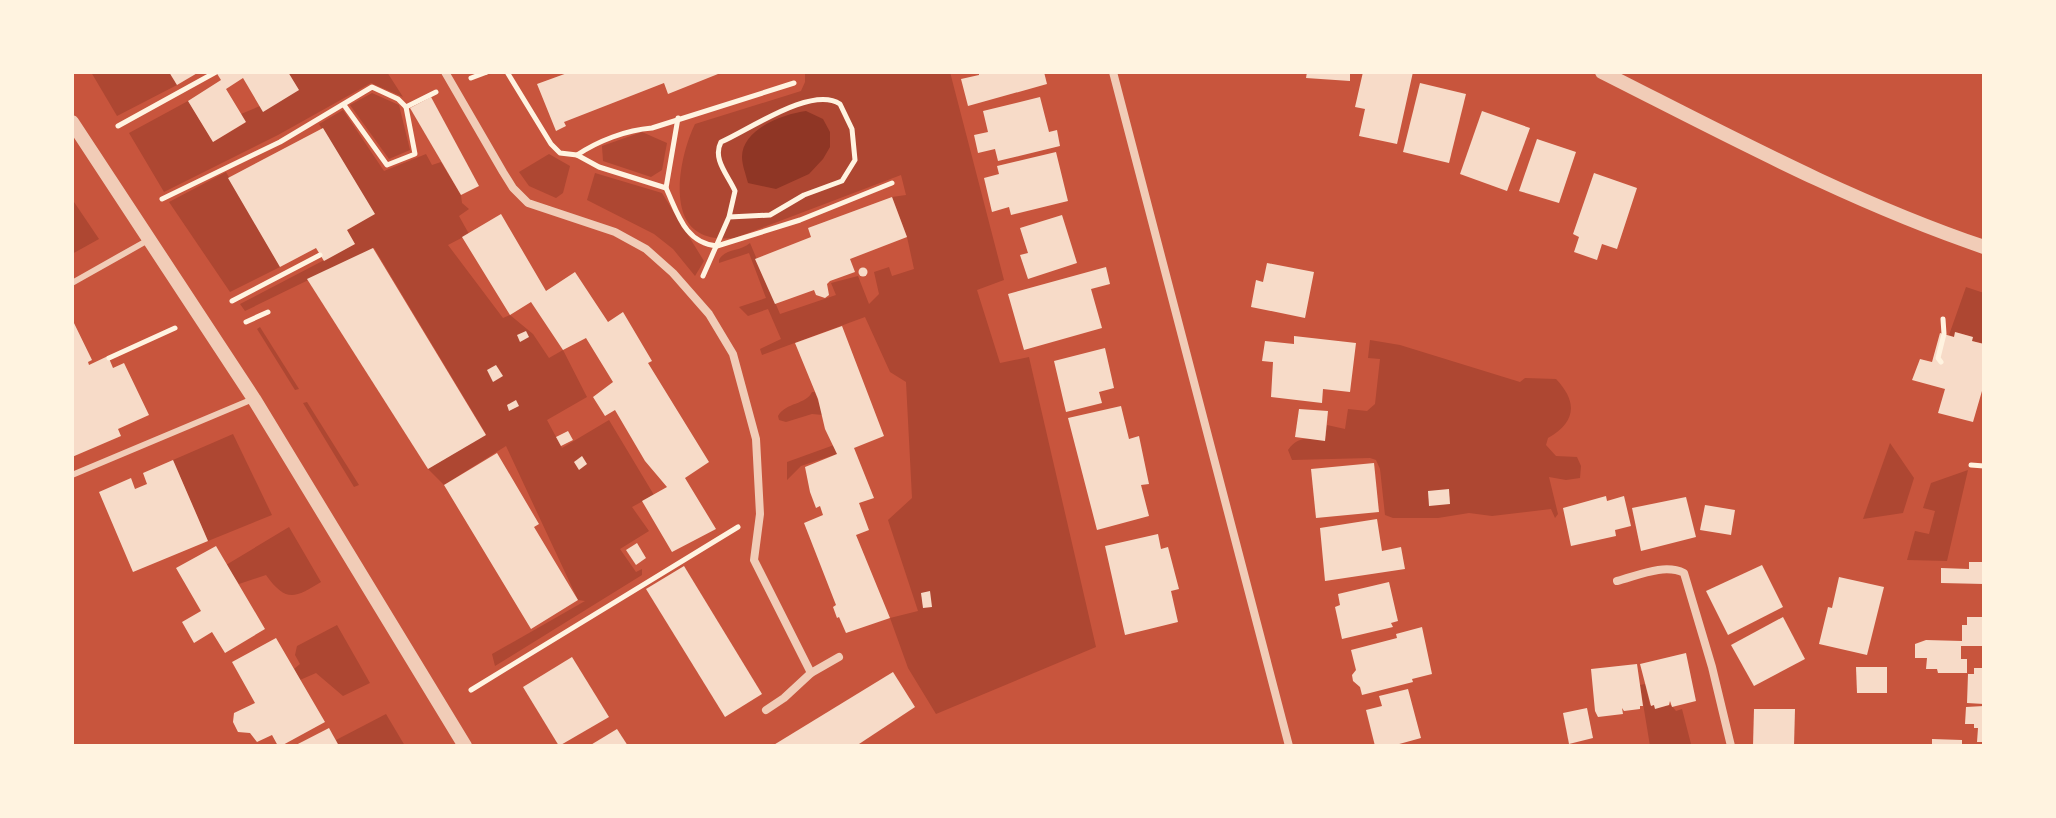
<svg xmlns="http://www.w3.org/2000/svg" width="2056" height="818" viewBox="0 0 2056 818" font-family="Merriweather,serif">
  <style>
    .green { fill: #ae4732 }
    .water { fill: #8f3625 }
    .building { fill: #f7dbc8 }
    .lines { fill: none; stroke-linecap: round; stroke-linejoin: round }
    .path { stroke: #fff3e0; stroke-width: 5 }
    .service { stroke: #f1ccb7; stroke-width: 6 }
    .minor { stroke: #f1ccb7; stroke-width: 8 }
    .tertiary { stroke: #f1ccb7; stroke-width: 14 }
  </style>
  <rect width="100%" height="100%" fill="#c8553d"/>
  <g class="green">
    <polygon points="91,72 169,72 177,85 117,116"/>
    <polygon points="288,72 387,72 403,97 371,83 278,135 164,192 129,133 188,101 213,142 245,123 241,114 299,90"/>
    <path d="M805 72H950L1004 280 977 290 1000 363 1029 357 1096 647 936 714 908 668 890 618 918 611 888 520 912 498 906 382 890 372 865 317 762 355 760 349 781 339 768 309 748 316 739 307 766 298 749 253 719 263V260C725 248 740 252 750 243L780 314 836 295 831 283 858 276 869 304 879 294 874 272 889 267 892 276 914 269 907 237 892 197 906 195 901 175 735 238C723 239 709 239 698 232 667 213 682 150 695 124L801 91 805 82Z"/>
    <polygon points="372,93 399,105 410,150 389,159 350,105"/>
    <polygon points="343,110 384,171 426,154 432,165 441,162 461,195 462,203 469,209 459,216 469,234 448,245 503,318 510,315 533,334 549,358 563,350 587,397 547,420 562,448 609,420 654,495 632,507 649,531 620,549 636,572 642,569 642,575 495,666 492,654 585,601 578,600 506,446 444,485 428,469 486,434 374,248 245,311 240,304 355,244 347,230 374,214 319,124"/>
    <polygon points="642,132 667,143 662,170 651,177 603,161 602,146"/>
    <polygon points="549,154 570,166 563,193 556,198 529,186 519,172"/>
    <polygon points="226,172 280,267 230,292 169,202"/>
    <polygon points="595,173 662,193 704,261 695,276 673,249 654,234 587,200"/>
    <polygon points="72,199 99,239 72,254"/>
    <polygon points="1966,287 1984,293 1984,344 1972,341 1972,337 1956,332 1954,337 1949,335"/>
    <polygon points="260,327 299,389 295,390 257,329"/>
    <path d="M1370 340 1400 345 1520 382 1525 378 1556 379C1578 402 1576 422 1548 438L1546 445 1556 456 1577 457 1581 466 1580 478 1566 480 1549 477 1558 514 1555 518 1551 509 1492 516 1469 513 1438 518H1393L1385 515 1380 469 1376 460 1370 458 1292 460 1288 450C1298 436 1309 438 1325 440L1327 425 1345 429 1348 409 1367 411 1375 404 1380 359 1368 358Z"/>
    <path d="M812 392H815L823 415 812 414 786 422 779 420 778 416C786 402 806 405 812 392Z"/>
    <polygon points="307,402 359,485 354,487 303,403"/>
    <polygon points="233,434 272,515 208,541 173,460"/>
    <polygon points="1890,443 1914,478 1903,513 1863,519"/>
    <polygon points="834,445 837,454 801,466 787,480 787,462"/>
    <polygon points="1968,470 1947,561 1907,560 1915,531 1929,534 1935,511 1923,508 1931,483"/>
    <path d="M289 527 321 582C295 598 286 603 266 575L239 584 226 565Z"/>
    <polygon points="337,625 370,683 343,696 316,673 300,680 294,669 300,664 295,655 297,646"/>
    <polygon points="1645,684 1650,705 1654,705 1655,708 1671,705 1676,711 1682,709 1691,744 1650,746 1640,685"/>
    <polygon points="386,714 405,746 339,746 336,740"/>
  </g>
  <path class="water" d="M806 111 823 119 830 132V147L823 159 809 174 776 189 748 183C746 175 742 165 742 157 742 129 783 114 806 111Z"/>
  <g class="building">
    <polygon points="169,72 199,72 177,85"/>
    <polygon points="216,72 288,72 299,90 263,112 243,78 226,89 246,122 213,142 188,101 221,80"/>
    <polygon points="570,72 723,72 668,94 664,83 564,122 566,126 556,131 537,84"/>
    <polygon points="979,72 1044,72 1047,84 968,106 961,79 979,75"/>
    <polygon points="1307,72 1350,72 1350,81 1306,78"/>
    <polygon points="1363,72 1413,72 1397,144 1359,136 1365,109 1355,107"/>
    <polygon points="1420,83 1466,94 1449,163 1403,152"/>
    <polygon points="431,97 479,186 461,195 410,108"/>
    <polygon points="1040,97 1049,132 1057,130 1060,146 998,161 995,149 978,153 974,135 988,132 983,111"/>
    <polygon points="1482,111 1530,128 1507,191 1460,174"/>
    <polygon points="323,128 375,214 347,230 355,244 324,261 316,248 280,267 228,178"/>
    <polygon points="1537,139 1576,152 1559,203 1519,191"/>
    <polygon points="1056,152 1068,201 1011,215 1009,207 992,212 984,178 999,174 997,166"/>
    <polygon points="1594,173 1637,188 1617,249 1602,244 1597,260 1574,252 1579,237 1573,234"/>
    <polygon points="892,197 907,237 850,259 855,272 830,281 827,284 829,295 825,298 816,295 814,290 775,304 755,259 811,237 808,228"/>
    <polygon points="501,214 546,291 575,272 608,322 623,312 652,361 648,363 709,462 685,478 716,529 672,552 642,501 667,487 645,461 615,410 605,416 593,397 613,382 586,338 563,350 531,302 510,315 462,237"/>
    <polygon points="1062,215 1077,263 1028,279 1020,255 1028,253 1020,228"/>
    <polygon points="373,248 486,435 428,469 307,279"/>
    <polygon points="1267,263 1314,272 1305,318 1251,307 1256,280 1263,282"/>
    <polygon points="1106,267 1110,284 1091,289 1102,328 1024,350 1008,294"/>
    <circle cx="863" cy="272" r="4.5"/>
    <polygon points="72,319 92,360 88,362 89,365 108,356 113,368 124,363 149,415 118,429 121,436 72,457"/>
    <polygon points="842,326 884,436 854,448 874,498 859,503 869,530 856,535 890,618 846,633 839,617 837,618 833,607 836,605 804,523 823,515 820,506 816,508 810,492 805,467 837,454 825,429 818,399 795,343"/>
    <polygon points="526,331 529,337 520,342 517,335"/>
    <polygon points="1955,332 1973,337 1972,341 1984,344 1984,384 1973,422 1938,413 1945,389 1912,380 1920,359 1932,362 1940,333 1954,337"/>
    <polygon points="1294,336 1356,343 1350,392 1323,389 1322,403 1271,397 1273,362 1262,361 1265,341 1294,344"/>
    <polygon points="1105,348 1114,388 1099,392 1102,403 1066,412 1054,361"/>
    <polygon points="496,365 503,376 493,382 487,370"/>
    <polygon points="516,400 519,406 509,411 507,405"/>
    <polygon points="1121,406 1129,439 1139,436 1149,484 1141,485 1149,516 1097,530 1068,418"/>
    <polygon points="1299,409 1328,411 1325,441 1295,437"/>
    <polygon points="568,431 573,440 561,446 556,437"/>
    <polygon points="497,453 539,524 534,527 578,600 531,629 444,485"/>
    <polygon points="582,456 587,464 579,470 574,462"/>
    <polygon points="173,460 208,541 133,572 99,492 131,478 135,489 147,484 143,473"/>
    <polygon points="1374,463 1379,512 1316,518 1311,469"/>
    <polygon points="1449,489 1450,504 1429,506 1428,491"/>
    <polygon points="1606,496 1607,501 1624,496 1631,526 1615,530 1616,536 1571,546 1563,508"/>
    <polygon points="1686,497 1696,537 1641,551 1632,508"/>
    <polygon points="1705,505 1735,510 1731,535 1700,530"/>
    <polygon points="1377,519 1382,551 1401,547 1405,569 1325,581 1320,528"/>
    <polygon points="1158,534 1161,549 1168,547 1179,589 1171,591 1178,622 1125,635 1105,546"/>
    <polygon points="637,543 646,558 636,565 626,550"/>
    <polygon points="216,546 265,629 225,653 212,632 194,643 182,622 201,611 176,568"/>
    <polygon points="1969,562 1984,562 1984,584 1941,583 1941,568 1969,569"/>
    <polygon points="1762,565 1783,607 1728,635 1706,591"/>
    <polygon points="684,566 762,694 725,717 646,589"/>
    <polygon points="1839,577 1884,587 1867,655 1819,644 1828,607 1832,608"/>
    <polygon points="1389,582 1398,621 1391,623 1393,627 1342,639 1335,607 1340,605 1338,594"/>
    <polygon points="930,591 932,607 923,608 921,593"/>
    <polygon points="1783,617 1805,659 1754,686 1731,645"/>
    <polygon points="1967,617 1984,617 1984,646 1961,646 1961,659 1967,659 1967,673 1938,673 1937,669 1926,669 1927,658 1915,658 1915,644 1926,640 1962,641 1962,625 1967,625"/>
    <polygon points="1422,627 1432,674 1412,679 1413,682 1362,695 1360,687 1353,681 1352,675 1356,670 1351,650 1397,638 1396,634"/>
    <polygon points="276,638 325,722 281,746 278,746 272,735 257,742 250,733 238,732 233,722 234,713 255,703 232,662"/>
    <polygon points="1686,653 1696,701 1672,707 1670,701 1669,705 1655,709 1654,705 1651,706 1640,664"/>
    <polygon points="572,657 609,717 559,746 523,687"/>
    <polygon points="1637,664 1643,706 1640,706 1640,709 1624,711 1622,708 1623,714 1598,717 1595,711 1591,669"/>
    <polygon points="1856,667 1887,667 1887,693 1857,693"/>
    <polygon points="1974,668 1984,668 1984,704 1967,703 1968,674 1974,674"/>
    <polygon points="893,672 915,707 856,746 772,746"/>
    <polygon points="1408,689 1421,738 1392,746 1375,746 1366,710 1382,706 1379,696"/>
    <polygon points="1984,706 1984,742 1977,742 1978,728 1974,728 1974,724 1965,724 1966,707"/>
    <polygon points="1587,708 1593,738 1569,744 1563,713"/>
    <polygon points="1754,709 1795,709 1794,746 1753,746"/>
    <polygon points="329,728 339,746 294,746"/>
    <polygon points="617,729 628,746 589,746"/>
    <polygon points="1932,739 1962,740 1962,746 1932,746"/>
  </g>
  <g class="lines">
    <g class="path">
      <polyline points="507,72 551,144 560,153 577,155"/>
      <polyline points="471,78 487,72"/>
      <path d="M794 83 652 128C626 130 598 141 577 155L599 167 666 188C678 214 685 243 717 246L800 220 892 183"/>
      <polyline points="344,105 387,165 415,154 406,107"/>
      <polyline points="118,126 216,72"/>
      <polyline points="666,188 678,118"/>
      <polyline points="162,199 280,142 372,87 398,99 406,107 436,92"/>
      <path d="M703 276 729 217 770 215 804 195 842 181 855 160 852 129 840 104C812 85 749 130 721 142 712 159 728 175 735 191L729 217"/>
      <polyline points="232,301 320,255"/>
      <polyline points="246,322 268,312"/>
      <polyline points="109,358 175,328"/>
      <polyline points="1941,362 1938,358 1944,334 1943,319"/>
      <polyline points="1971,465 1984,466"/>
      <polyline points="471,690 738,527"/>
    </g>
    <g class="service">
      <polyline points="72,283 150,239"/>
      <polyline points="72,475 253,399"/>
    </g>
    <g class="minor">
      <polyline points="445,72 503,172 513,188 528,203 615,232 646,249 673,273 709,314 733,354 756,439 760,514 754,560 811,673 784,698 766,710"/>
      <polyline points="1113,72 1289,746"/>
      <path d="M1617 581C1637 576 1664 563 1684 573L1712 667 1731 746"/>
      <polyline points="811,673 839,657"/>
    </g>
    <g class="tertiary">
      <path d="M1602 72C1727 135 1851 202 1984 247"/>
      <polyline points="72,122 254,399 465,746"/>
    </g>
  </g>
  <rect width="2056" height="818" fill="none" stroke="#fff3e0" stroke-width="148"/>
</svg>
